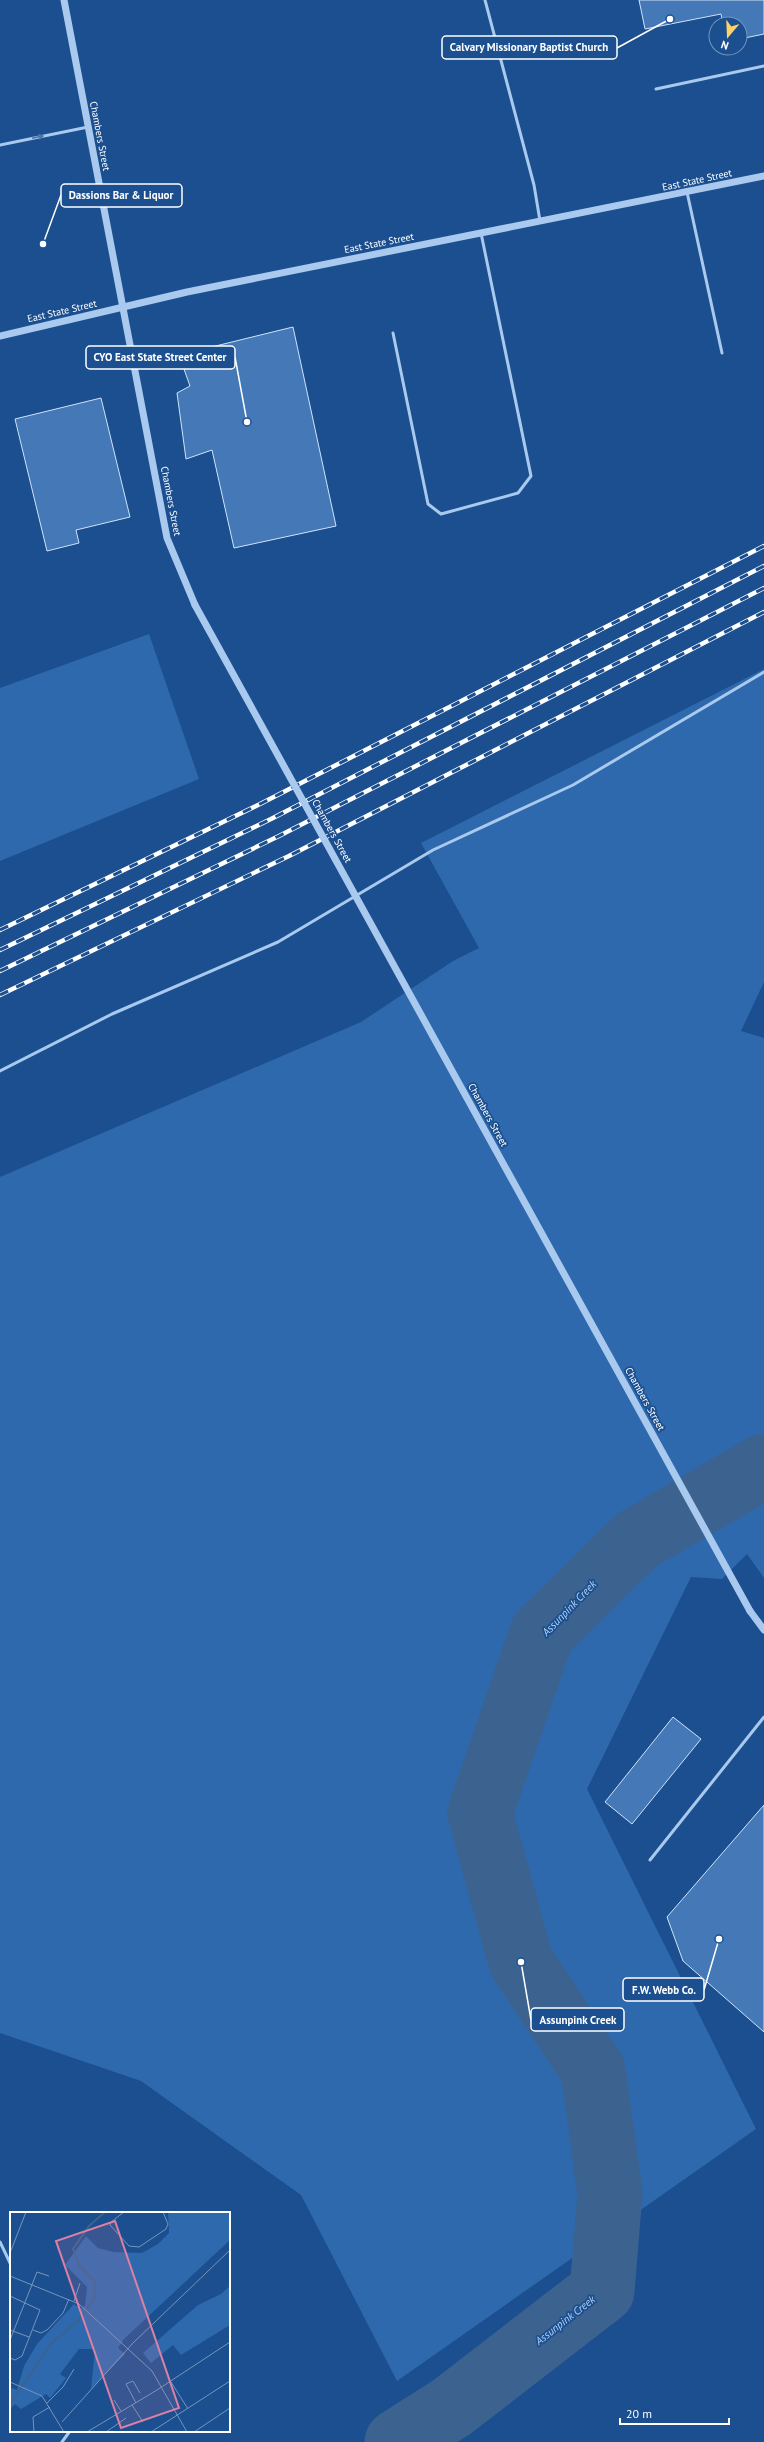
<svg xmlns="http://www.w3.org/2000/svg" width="764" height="2442" viewBox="0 0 764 2442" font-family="'PT Sans',sans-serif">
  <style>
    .green { fill: #2e69ad }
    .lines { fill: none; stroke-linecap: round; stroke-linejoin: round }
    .river { stroke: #3c6290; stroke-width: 65 }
    .building { fill: #4478b7; stroke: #cfe3fa }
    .service { stroke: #a9c9ee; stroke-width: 3 }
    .tertiary { stroke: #a9c9ee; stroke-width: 7 }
    .rail-casing { stroke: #fff; stroke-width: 4.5 }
    .rail { stroke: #1b4f8f; stroke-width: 3; stroke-dasharray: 9; stroke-linecap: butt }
    .tertiary-bridge { stroke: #a9c9ee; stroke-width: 7 }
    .oneway { fill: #4674ac }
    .labels { text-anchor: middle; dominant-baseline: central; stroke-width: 3.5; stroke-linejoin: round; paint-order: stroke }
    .street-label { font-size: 10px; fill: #fff; stroke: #1b4f8f }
    .water-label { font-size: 11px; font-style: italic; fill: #b5d3f5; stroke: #1b4f8f }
    .inset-river { fill: none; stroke: #3c6290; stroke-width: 2 }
    .inset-road { fill: none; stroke: #7695bc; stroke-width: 1 }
    .view { fill: #dd80a5; fill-opacity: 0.15; stroke: #dd80a5; stroke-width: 2 }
    .inset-edge { fill: none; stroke: #fff; stroke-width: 2 }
    .leader { fill: none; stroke: #fff; stroke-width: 1.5 }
    .callout-dot { fill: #fff; stroke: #1b4f8f; stroke-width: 1.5 }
    .callout { fill: #1b4f8f; stroke: #fff; stroke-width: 1.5 }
    .callout-label { font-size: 11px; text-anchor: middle; font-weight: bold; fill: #fff }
  </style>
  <rect width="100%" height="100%" fill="#1b4f8f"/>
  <g class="green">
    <polygon points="149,634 199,779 0,861 0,688"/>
    <polygon points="764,669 764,982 741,1031 764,1038 764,1578 747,1554 722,1579 691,1577 587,1789 756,2129 397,2381 301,2195 141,2081 0,2033 0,1177 361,1022 453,961 479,948 421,843"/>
  </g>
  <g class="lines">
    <polyline class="river" points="397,2442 452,2407 602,2291 610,2193 593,2070 521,1962 480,1813 542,1633 637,1540 764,1466"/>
  </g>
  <g class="building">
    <polygon points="639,0 764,0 764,34 740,39 740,24 723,24 721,14 645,29"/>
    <polygon points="293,327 336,526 234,548 212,450 186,459 177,393 190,386 179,355"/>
    <polygon points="101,398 130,517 76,530 79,543 47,551 15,419"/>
    <polygon points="673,1717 701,1739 632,1824 605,1802"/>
    <polygon points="764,1805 764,2032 683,1961 667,1917"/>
  </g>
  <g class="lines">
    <g class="service">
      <polyline points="485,0 534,185 540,221"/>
      <polyline points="656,89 764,66"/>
      <polyline points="0,145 88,127"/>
      <polyline points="687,192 722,353"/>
      <polyline points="393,333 428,504 441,514 518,493 531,476 481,233"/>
      <polyline points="0,1071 112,1014 278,942 433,850 573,785 764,672"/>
      <polyline points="650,1860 764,1717"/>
      <polyline points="0,2242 11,2265"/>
      <polyline points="62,2442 70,2431"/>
    </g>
    <g class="tertiary">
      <polyline points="64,0 167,538 195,605"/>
      <polyline points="0,336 187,292 764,176"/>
      <polyline points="750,1611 764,1630"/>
    </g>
    <g class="rail-casing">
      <g id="rail">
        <polyline points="0,930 262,803 764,546"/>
        <polyline points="0,950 271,819 764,566"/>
        <polyline points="0,971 279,836 764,588"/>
        <polyline points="0,995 289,856 764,612"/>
      </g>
    </g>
    <use href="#rail" class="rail"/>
    <polyline class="tertiary-bridge" points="195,605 750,1611"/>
  </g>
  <defs><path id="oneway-solid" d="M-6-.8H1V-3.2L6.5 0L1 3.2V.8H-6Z"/></defs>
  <use class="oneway" href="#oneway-solid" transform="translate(38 137) rotate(-12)"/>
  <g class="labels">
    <g class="street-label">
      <text transform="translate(100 136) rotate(79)">Chambers Street</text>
      <text transform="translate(697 180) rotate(-12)">East State Street</text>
      <text transform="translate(379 243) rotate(-11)">East State Street</text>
      <text transform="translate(62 311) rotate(-13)">East State Street</text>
      <text transform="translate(171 501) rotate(79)">Chambers Street</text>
      <text transform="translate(332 831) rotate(61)">Chambers Street</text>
      <text transform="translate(488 1115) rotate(61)">Chambers Street</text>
      <text transform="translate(645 1399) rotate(61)">Chambers Street</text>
    </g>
    <g class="water-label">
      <text transform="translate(569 1608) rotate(-46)">Assunpink Creek</text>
      <text transform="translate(565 2320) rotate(-38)">Assunpink Creek</text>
    </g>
  </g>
  <g transform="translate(10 2212)">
    <rect width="220" height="220" fill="#1b4f8f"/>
    <path d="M158 0H220V28L114 127 108 136 115 142 81 177 85 137H69L50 162 56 166 40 186 36 182 11 197 5 192 0 197V178L2 176 7 178 14 154 27 132 64 92 71 97 75 93 77 75 55 53 76 24 88 36 103 40 132 41 148 32 159 21ZM220 74V113L171 143 163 133 141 151 133 141 188 93 211 82Z" fill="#2e69ad"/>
    <path class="inset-river" d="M0 192 41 132 69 108 85 85V70L69 53 63 37 79 14 95 0"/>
    <path class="inset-road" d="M114 0 101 10 100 13 119 34 129 35 156 17 158 12 153 0M0 41 16 0M0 64 69 92 142 159 177 220M0 84 30 98 12 144 5 148 0 146M64 89 70 71M0 118 19 125M23 118 31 121 37 118 53 101 59 87M0 128 27 60 39 64M0 170 32 184 54 220M161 170 178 197M104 188 111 199M37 191 53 175 64 157M126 191 116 172 123 169 130 181M122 193 133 210M52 210 123 131 220 38M24 220 23 205 40 195M77 220 147 178 220 130M96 220 116 206M141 220 220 169M184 220 220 196"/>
    <path class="view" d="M105 9 169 196 111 216 46 29Z"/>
    <rect width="220" height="220" class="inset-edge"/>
  </g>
  <path class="leader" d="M670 19L617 48M43 244L61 195M247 422L235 357M719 1939L704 1990M521 1962L531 2020"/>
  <g class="callout-dot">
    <circle cx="670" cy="19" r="4"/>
    <circle cx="43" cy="244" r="4"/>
    <circle cx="247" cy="422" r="4"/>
    <circle cx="719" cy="1939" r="4"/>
    <circle cx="521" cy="1962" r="4"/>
  </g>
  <g class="callout">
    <rect x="442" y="36" width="175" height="23" rx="4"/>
    <rect x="61" y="184" width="121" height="23" rx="4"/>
    <rect x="86" y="346" width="149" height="23" rx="4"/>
    <rect x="623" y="1978" width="81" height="23" rx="4"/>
    <rect x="531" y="2008" width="93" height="23" rx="4"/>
  </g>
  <g class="callout-label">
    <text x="529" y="51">Calvary Missionary Baptist Church</text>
    <text x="121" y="199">Dassions Bar &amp; Liquor</text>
    <text x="160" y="361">CYO East State Street Center</text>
    <text x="664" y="1994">F.W. Webb Co.</text>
    <text x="578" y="2024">Assunpink Creek</text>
  </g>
  <g transform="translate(728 36) rotate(199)"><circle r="19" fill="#1b4f8f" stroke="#7695bc"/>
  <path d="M0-3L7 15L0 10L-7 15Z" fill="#ffd166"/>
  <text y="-6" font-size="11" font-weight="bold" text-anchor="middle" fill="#ffffff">N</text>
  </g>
  <path d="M620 2418v6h109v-6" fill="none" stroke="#ffffff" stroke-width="2"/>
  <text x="626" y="2418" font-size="12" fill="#ffffff" stroke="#1b4f8f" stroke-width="3" paint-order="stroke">20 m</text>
</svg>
